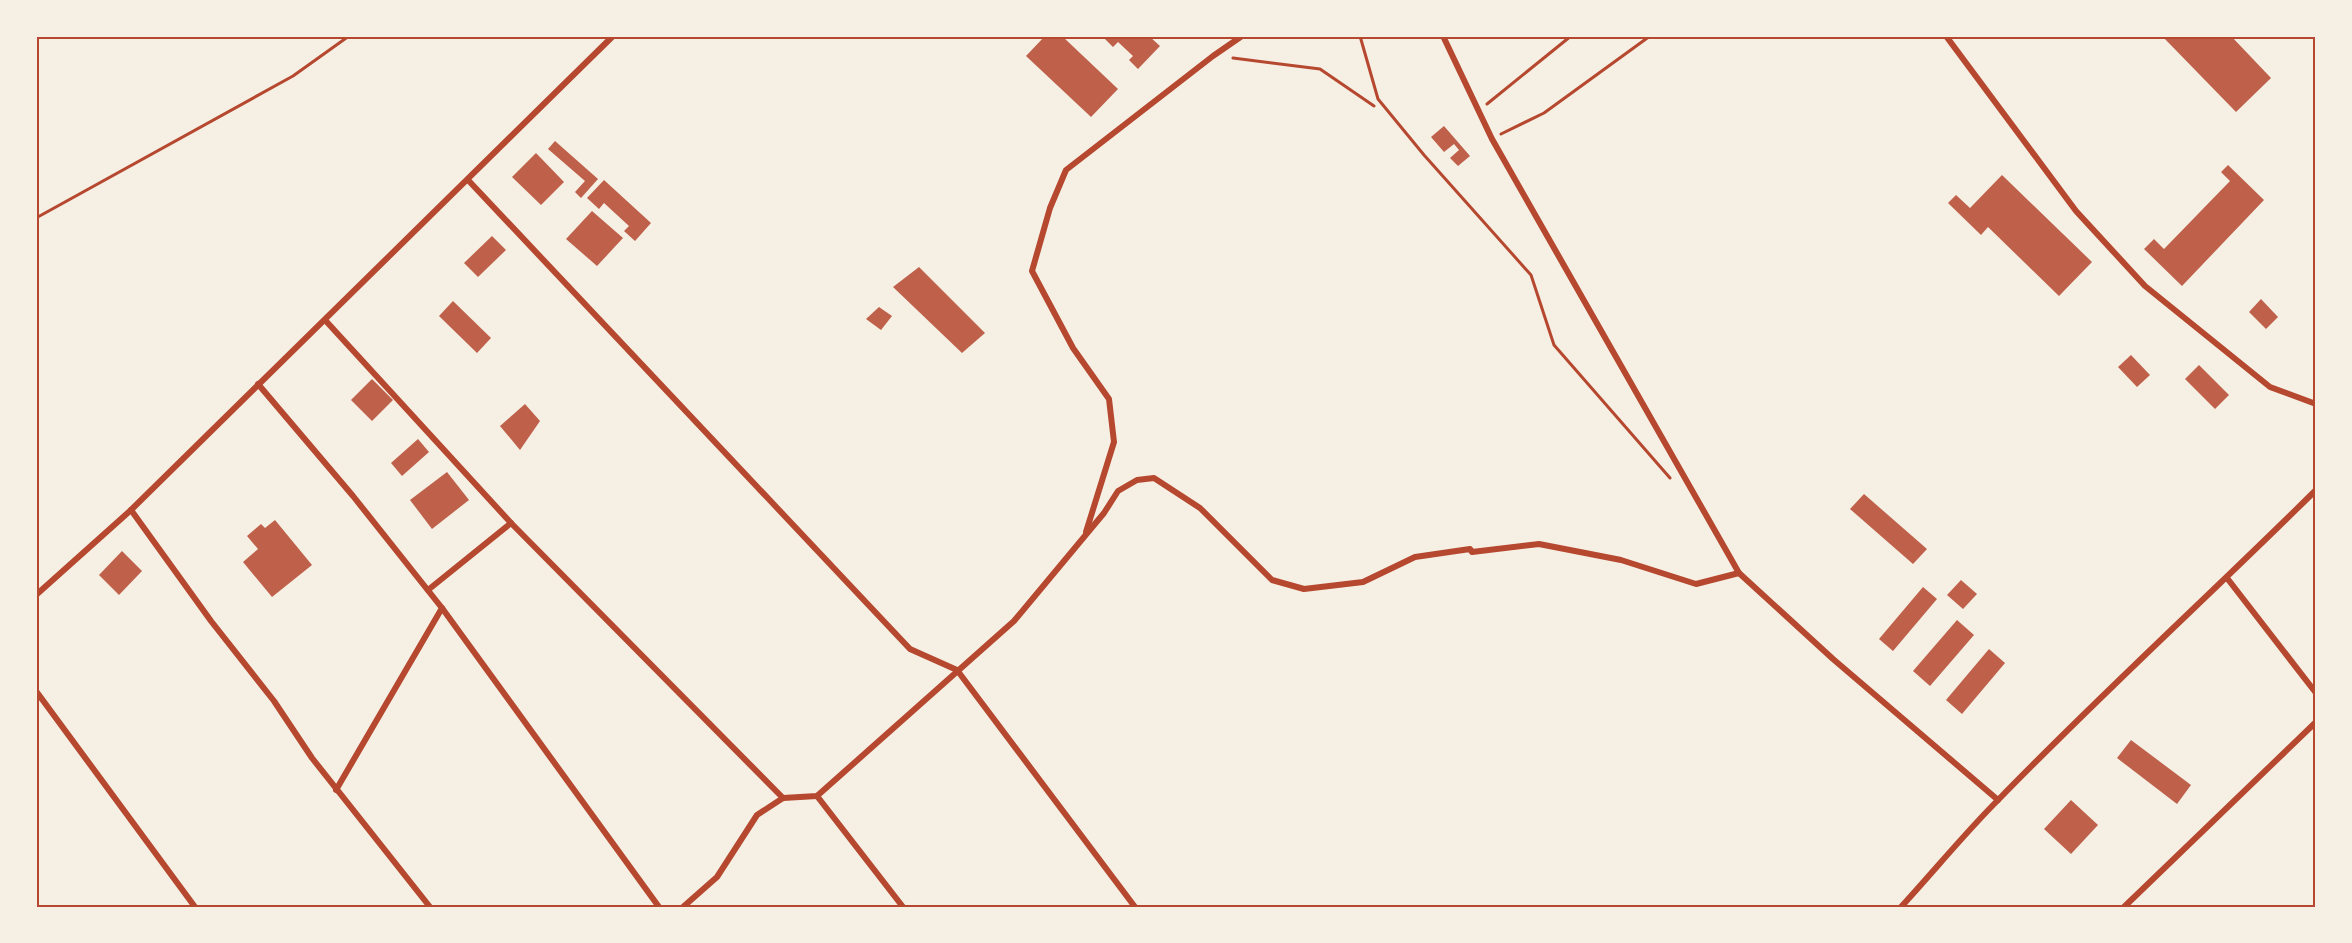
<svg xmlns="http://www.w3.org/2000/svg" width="2352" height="943" viewBox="0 0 2352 943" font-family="Cabin,sans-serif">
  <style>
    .building { fill: #bf614a }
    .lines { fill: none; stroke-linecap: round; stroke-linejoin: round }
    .path { stroke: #b5482f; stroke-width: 3 }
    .minor { stroke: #b5482f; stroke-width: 6 }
    .neatline { fill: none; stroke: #b5482f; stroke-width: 2 }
  </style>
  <rect width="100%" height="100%" fill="#f6efe4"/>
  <g class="building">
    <polygon points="1045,36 1062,36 1118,89 1091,117 1026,56"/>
    <polygon points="1102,36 1149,36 1160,46 1138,69 1129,60 1133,56 1118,42 1113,47"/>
    <polygon points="2162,36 2231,36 2271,78 2236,112"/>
    <polygon points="1444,126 1470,156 1458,166 1450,158 1459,150 1454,144 1444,152 1431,137"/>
    <polygon points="555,141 598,179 581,198 575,192 585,181 548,149"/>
    <polygon points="536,153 564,182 541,205 512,177"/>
    <polygon points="2228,165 2264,200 2182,286 2144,249 2154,239 2164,249 2230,181 2221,172"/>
    <polygon points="2002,175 2092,262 2059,296 1988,227 1981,235 1948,203 1956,195 1970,208"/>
    <polygon points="604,180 651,223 635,241 624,231 629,226 604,203 599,209 587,198"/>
    <polygon points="592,211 623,238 597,266 566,239"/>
    <polygon points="492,236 506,250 478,277 464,263"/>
    <polygon points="919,267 985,333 962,353 893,287"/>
    <polygon points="2261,299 2278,317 2266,329 2249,312"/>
    <polygon points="453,301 491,338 477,353 439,316"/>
    <polygon points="879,307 892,316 881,330 866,319"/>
    <polygon points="2131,355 2150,375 2137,387 2118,367"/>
    <polygon points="2199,365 2229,395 2215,409 2185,379"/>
    <polygon points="372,379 393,400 372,421 351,400"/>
    <polygon points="525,404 540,421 520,450 500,426"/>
    <polygon points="418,439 429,452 402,476 391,463"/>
    <polygon points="447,472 469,500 432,529 410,500"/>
    <polygon points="1864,494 1927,549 1913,564 1850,509"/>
    <polygon points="275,520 312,565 272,597 243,562 258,549 247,536 261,524 265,528"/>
    <polygon points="122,551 142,571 119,595 99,575"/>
    <polygon points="1961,580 1977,594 1963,609 1947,595"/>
    <polygon points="1923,587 1937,599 1893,651 1879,639"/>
    <polygon points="1957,620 1974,635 1930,686 1913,671"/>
    <polygon points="1989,649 2005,663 1962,714 1946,700"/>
    <polygon points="2131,740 2191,785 2177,804 2117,758"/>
    <polygon points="2071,800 2098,825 2071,854 2044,829"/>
  </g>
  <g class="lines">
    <g class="path">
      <polyline points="1360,36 1378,99 1424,155 1531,275 1554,345 1670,478"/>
      <polyline points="1233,58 1320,69 1374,106"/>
      <polyline points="1487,104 1571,36"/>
      <polyline points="1501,134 1544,113 1650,36"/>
      <polyline points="36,218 293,76 349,36"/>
    </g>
    <g class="minor">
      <polyline points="1443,36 1492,139 1739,573 1833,659 1998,800"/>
      <polyline points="1946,36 2076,211 2145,286 2270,387 2316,404"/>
      <polyline points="468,180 910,649 957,670 1135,907"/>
      <polyline points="325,320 511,523 783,798"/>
      <polyline points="258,384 353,496 442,608 659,907"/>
      <polyline points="131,510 211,621 274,701 312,758 430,907"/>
      <polyline points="1086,532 1114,442 1109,399 1073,348 1032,271 1050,208 1066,170 1213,56 1242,36"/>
      <polyline points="2227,578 2316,693"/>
      <polyline points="428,590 511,523"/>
      <polyline points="36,595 131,510 613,36"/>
      <polyline points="36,691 195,907"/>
      <polyline points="336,790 442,608"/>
      <polyline points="817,796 903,907"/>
      <polyline points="683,907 717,877 757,815 783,798 817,796 1014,621 1104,513 1118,491 1137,480 1154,478 1200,508 1272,580 1304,589 1363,582 1415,557 1470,549 1472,552 1539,544 1621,560 1696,584 1739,573"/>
      <path d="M1901 907C1934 871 1965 833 1999 799 2102 693 2211 594 2316 490"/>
      <polyline points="2124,907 2316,722"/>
    </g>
  </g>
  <rect width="2352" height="943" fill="none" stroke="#f6efe4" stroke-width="75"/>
  <rect x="38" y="38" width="2276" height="868" class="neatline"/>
</svg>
